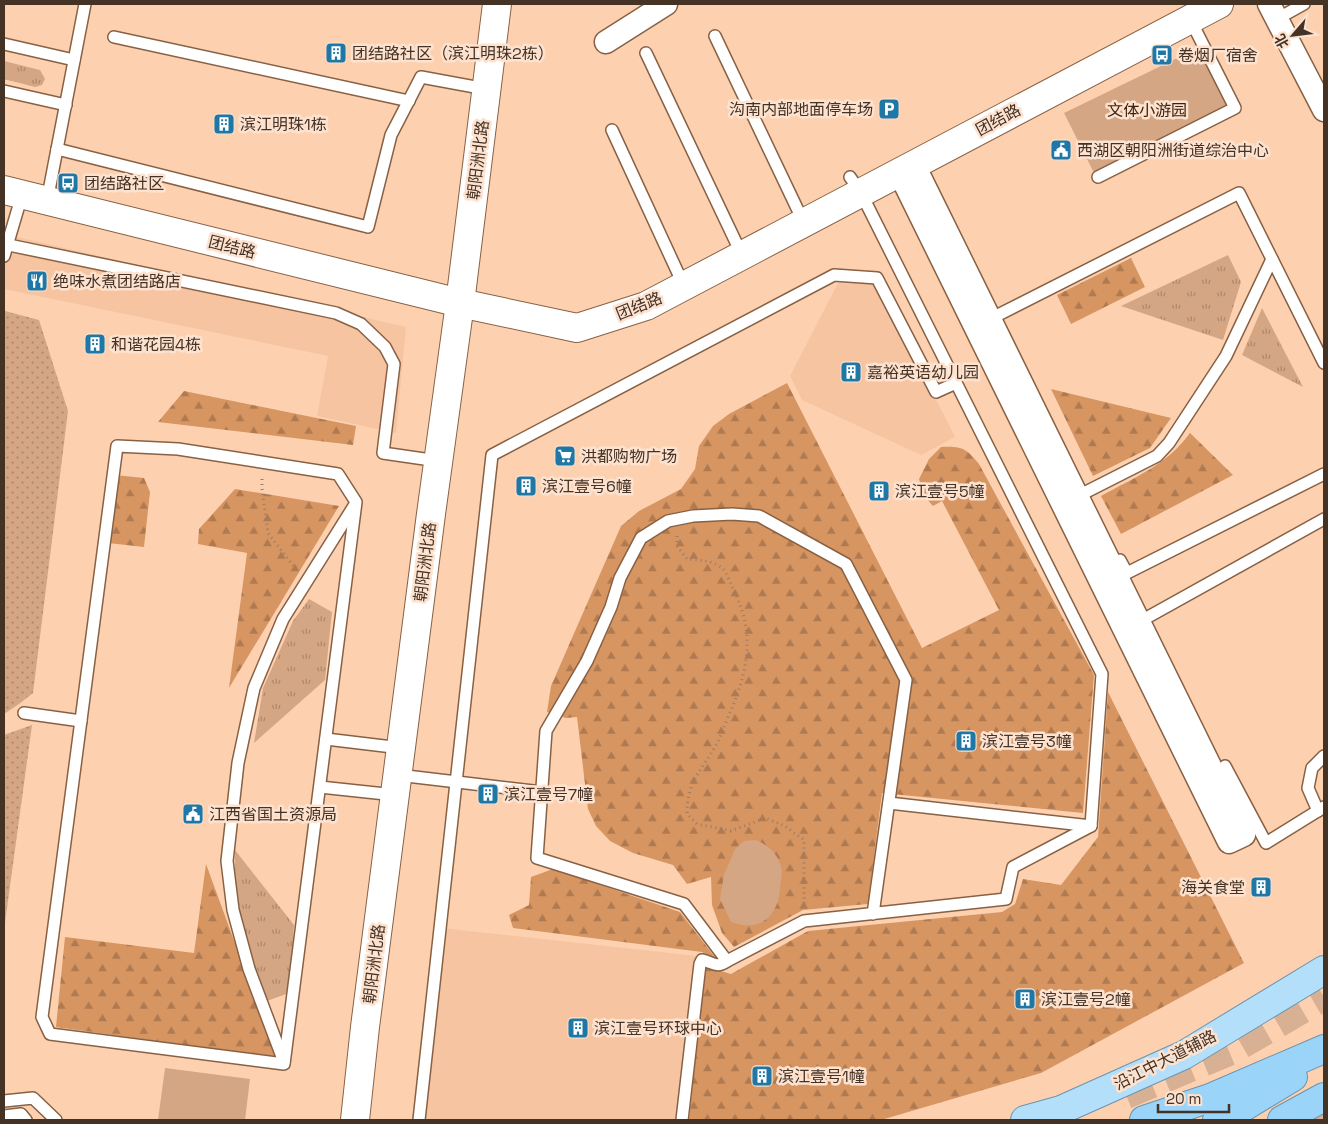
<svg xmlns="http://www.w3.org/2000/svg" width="1328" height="1124" viewBox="0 0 1328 1124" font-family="'Space Grotesk','Noto Sans SC',sans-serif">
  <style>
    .built { fill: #f6c4a0 }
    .grass { fill: url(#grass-tufts) }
    .forest { fill: url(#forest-firs) }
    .park { fill: #d5a684 }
    .garden { fill: url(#garden-dots) }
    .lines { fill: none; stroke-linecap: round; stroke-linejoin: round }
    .primary-tunnel { stroke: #d8b194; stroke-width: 28; stroke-dasharray: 28 14; stroke-linecap: butt }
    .service-casing { stroke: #886144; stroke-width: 14 }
    .minor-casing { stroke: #886144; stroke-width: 25 }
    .tertiary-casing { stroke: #886144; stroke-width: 30 }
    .secondary-casing { stroke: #886144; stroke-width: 30 }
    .primary-casing { stroke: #6b94ae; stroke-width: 30 }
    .trunk-casing { stroke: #6b94ae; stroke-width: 30 }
    .path { stroke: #9a7c65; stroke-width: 3; stroke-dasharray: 1 4; stroke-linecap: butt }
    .service { stroke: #fff; stroke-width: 11 }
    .minor { stroke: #fff; stroke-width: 22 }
    .tertiary { stroke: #fff; stroke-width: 28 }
    .secondary { stroke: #fff; stroke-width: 28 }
    .primary { stroke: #b3dffa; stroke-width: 28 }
    .trunk { stroke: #9ad4f8; stroke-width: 28 }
    .labels { text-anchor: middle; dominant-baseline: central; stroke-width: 5; stroke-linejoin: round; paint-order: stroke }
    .poi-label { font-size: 16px; fill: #443225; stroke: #fde2cf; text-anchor: start }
    .park-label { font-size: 16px; fill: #3d220c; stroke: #fde2cf }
    .street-label { font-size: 16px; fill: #443225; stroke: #fde2cf }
  </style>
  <defs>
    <pattern id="grass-tufts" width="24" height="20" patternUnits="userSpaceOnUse" patternTransform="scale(1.25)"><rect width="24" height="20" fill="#d5a684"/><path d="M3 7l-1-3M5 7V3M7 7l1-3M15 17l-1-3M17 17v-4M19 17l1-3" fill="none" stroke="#ae886c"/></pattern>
    <pattern id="forest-firs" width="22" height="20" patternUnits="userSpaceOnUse" patternTransform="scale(1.25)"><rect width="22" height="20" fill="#d79562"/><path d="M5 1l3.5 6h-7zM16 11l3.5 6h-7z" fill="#b07a51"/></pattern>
    <pattern id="garden-dots" width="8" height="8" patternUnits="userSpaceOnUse" patternTransform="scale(1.25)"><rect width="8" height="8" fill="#d5a684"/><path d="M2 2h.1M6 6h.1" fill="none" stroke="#ae886c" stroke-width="1.8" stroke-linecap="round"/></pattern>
  </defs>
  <rect width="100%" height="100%" fill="#fdd1b0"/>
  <g class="built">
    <polygon points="4,234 406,327 396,433 317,416 328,356 4,289"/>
    <polygon points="838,283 877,284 955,437 921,455 802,400 790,376"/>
    <polygon points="442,928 697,956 679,1120 421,1120"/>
  </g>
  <g class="grass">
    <polygon points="4,61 40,70 45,79 42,85 35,87 4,79"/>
    <polygon points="1228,255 1241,282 1223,340 1121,306"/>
    <polygon points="1262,308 1303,387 1242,355"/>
    <polygon points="309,599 332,612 325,680 254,743 263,688 293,621"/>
    <polygon points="235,850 294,925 289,993 264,1002 235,905"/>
  </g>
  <g class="forest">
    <polygon points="1131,258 1145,287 1071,324 1057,295"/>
    <path d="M787 383 922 648 999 610 942 501 933 506 924 496 919 479 929 459 941 447C962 446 966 448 979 464L1094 675 1083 813 882 793 868 904 803 910 734 947 722 933 712 905 711 877 687 884 673 865 633 853 610 841 596 826 588 809 577 717 566 718 547 712 551 686 621 526 639 511 681 489 695 469 699 446 713 426 729 414Z"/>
    <polygon points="1051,389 1171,418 1150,448 1093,476"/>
    <polygon points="184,391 356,426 353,445 158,422"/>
    <path d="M1190 433 1233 475 1121 534 1101 496C1135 477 1167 465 1190 433Z"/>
    <polygon points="115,475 144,478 150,492 144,547 108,543"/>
    <polygon points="235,489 339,506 229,688 247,553 198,544 199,529"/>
    <polygon points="1108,692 1244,963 1041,1073 881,1120 689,1120 705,966 731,974 808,931 1002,912 1015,904 1023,879 1061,885 1098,837"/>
    <polygon points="206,864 277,1058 56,1027 65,937 194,953"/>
    <polygon points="553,869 680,912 717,960 702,952 513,928 509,915 529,905 531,877"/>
  </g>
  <g class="park">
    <polygon points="1200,47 1230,107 1094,173 1064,113"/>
    <path d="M755 840C768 844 778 854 781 867 783 872 781 881 780 887 779 916 760 933 731 922L720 899 724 875 735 849 744 841Z"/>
    <polygon points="165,1068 250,1079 245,1120 158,1120"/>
  </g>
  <g class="garden">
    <polygon points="5,311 39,320 68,411 33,693 19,704 4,714 4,313"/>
    <polygon points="32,725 4,930 4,735"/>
  </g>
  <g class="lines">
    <g class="primary-tunnel">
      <polyline points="1126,1095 1231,1051 1324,997"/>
      <polyline points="1311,1120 1324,1112"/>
    </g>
    <g class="service-casing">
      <g id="service">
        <polyline points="1277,19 1304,4"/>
        <polyline points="715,36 804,223"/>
        <polyline points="114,37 409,101"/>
        <polyline points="4,44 74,60"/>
        <polyline points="646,53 742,255"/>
        <polyline points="4,91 66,105"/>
        <polyline points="612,130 684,286"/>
        <polyline points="57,149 368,227 391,135 421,77 486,89"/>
        <polyline points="850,177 861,193 1102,674 1091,826 1013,867 1006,899 804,921 727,961 684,904 537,858 546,731 587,661 611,607 620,578 641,538 668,521 693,516 732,514 759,516 846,564 906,680 873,914"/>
        <polyline points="1098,177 1235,108 1190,19"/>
        <polyline points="47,201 85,4"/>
        <polyline points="4,244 336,313 361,324 385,347 394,364 383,453 438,461"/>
        <polyline points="4,256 22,195"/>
        <polyline points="990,319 1239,193 1324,363"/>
        <polygon points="117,446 178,449 338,474 356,502 284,1064 50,1034 42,1017"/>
        <polyline points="1086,492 1157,456 1169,443 1226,356 1272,259"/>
        <polyline points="1120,560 1127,573 1324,474"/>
        <polyline points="1139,622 1324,519"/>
        <polyline points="24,713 81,721"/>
        <polyline points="326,739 401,748"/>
        <polyline points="1225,766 1266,843 1324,807"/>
        <polyline points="398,775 542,792"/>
        <polyline points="320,787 395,795"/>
        <polyline points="889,803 1091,826"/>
        <polyline points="1318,811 1308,788 1312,768 1324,756"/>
        <polyline points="284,1062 249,969 233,910 227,861 238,763 254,688 283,619 354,506"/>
        <polyline points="4,1101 33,1098 56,1120"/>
        <polyline points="4,1116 21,1114 26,1120"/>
        <polyline points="419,1120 492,455 834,275 877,278 936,392 956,383"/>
        <path d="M682 1120 700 964 702 960C713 962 716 969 727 961"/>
      </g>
    </g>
    <g class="minor-casing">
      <g id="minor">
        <polyline points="1269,4 1324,110"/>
        <polyline points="606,42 666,4"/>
        <polyline points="899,172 1229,842 1244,835 914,165"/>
      </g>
    </g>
    <g class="tertiary-casing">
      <polyline id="tertiary" points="4,190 460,303 577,328 646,306 1219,4"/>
    </g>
    <g class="secondary-casing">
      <polyline id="secondary" points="355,1120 365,1027 431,514 460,303 497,4"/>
    </g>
    <g class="primary-casing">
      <polyline id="primary" points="1025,1120 1061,1110 1184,1055 1324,970"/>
    </g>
    <g class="trunk-casing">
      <g id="trunk">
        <polyline points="1144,1120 1210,1098 1324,1049"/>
        <polyline points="1217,1120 1232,1114 1293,1077"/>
        <polyline points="1282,1120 1324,1097"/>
      </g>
    </g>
    <g class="path">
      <polyline points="262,479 262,489 268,533 295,568"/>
      <path d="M677 536V546L687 559C698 560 714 560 723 569 728 574 731 586 735 593 756 636 747 675 728 717 724 727 721 737 716 745 701 772 687 781 687 814L697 824 731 831 765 818 785 826 804 840V903"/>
    </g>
    <use href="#service" class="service"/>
    <use href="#minor" class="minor"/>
    <use href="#tertiary" class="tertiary"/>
    <use href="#secondary" class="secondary"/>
    <use href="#primary" class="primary"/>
    <use href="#trunk" class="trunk"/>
  </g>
  <defs>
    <g id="building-square" transform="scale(1.125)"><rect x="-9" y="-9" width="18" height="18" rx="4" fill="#1f77a6" stroke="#fde2cf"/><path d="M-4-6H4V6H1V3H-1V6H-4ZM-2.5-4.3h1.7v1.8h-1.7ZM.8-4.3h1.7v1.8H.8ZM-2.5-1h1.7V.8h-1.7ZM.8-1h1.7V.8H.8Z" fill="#fff"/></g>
    <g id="bus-square" transform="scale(1.125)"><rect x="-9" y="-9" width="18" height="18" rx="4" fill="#1f77a6" stroke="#fde2cf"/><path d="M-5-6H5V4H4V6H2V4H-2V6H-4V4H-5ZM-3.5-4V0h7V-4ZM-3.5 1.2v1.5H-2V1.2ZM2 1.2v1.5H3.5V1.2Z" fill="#fff"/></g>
    <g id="parking-square" transform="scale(1.125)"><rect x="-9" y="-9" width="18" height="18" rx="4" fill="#1f77a6" stroke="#fde2cf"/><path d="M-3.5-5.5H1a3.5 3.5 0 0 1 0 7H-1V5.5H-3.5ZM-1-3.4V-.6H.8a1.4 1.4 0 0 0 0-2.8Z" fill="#fff"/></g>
    <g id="civic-square" transform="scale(1.125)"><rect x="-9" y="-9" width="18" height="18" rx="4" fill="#1f77a6" stroke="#fde2cf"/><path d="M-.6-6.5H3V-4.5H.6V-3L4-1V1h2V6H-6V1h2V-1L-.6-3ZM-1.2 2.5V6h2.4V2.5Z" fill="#fff"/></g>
    <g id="restaurant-square" transform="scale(1.125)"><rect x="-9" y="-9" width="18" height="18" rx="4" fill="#1f77a6" stroke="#fde2cf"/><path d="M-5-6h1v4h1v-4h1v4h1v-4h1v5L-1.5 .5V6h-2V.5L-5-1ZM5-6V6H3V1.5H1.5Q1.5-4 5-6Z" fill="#fff"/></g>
    <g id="supermarket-square" transform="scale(1.125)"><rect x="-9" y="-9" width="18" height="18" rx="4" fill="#1f77a6" stroke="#fde2cf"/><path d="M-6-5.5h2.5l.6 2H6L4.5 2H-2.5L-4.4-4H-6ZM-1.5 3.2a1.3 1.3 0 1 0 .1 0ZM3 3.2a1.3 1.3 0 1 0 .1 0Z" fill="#fff"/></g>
  </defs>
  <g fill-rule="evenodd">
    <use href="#building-square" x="336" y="53"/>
    <use href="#bus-square" x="1162" y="55"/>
    <use href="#parking-square" x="889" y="109"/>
    <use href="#building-square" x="224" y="124"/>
    <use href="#civic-square" x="1061" y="150"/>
    <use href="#bus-square" x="68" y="183"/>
    <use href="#restaurant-square" x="37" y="281"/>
    <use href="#building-square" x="95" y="344"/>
    <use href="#building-square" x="851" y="372"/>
    <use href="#supermarket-square" x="565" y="456"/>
    <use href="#building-square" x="526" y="486"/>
    <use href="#building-square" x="879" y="491"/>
    <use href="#building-square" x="966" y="741"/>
    <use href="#building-square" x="488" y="794"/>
    <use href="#civic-square" x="193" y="814"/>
    <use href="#building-square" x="1261" y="887"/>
    <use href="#building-square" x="1025" y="999"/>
    <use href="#building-square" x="578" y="1028"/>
    <use href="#building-square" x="762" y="1076"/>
  </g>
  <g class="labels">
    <g class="poi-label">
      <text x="352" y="53">团结路社区（滨江明珠2栋）</text>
      <text x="1178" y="55">卷烟厂宿舍</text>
      <text x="873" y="109" text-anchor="end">沟南内部地面停车场</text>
      <text x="240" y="124">滨江明珠1栋</text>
      <text x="1077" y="150">西湖区朝阳洲街道综治中心</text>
      <text x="84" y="183">团结路社区</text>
      <text x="53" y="281">绝味水煮团结路店</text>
      <text x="111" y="344">和谐花园4栋</text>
      <text x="867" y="372">嘉裕英语幼儿园</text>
      <text x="581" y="456">洪都购物广场</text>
      <text x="542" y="486">滨江壹号6幢</text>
      <text x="895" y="491">滨江壹号5幢</text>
      <text x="982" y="741">滨江壹号3幢</text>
      <text x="504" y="794">滨江壹号7幢</text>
      <text x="209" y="814">江西省国土资源局</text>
      <text x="1245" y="887" text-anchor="end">海关食堂</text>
      <text x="1041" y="999">滨江壹号2幢</text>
      <text x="594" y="1028">滨江壹号环球中心</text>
      <text x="778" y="1076">滨江壹号1幢</text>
    </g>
    <g class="park-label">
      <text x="1147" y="110">文体小游园</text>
    </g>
    <g class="street-label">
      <text transform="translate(998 120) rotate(-28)">团结路</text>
      <text transform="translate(478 160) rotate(-83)">朝阳洲北路</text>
      <text transform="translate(232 247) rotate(14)">团结路</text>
      <text transform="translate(639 306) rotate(-22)">团结路</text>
      <text transform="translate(425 562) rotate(-83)">朝阳洲北路</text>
      <text transform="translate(374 964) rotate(-83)">朝阳洲北路</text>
      <text transform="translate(1165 1060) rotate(-27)">沿江中大道辅路</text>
    </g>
  </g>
  <rect width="1328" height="1124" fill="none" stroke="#443225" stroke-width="10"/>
  <g transform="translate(1293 35) rotate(242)" stroke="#fde2cf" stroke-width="4" paint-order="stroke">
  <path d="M0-4L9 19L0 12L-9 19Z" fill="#443225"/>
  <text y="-8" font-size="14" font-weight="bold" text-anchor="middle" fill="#443225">北</text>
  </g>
  <path d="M1158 1104v8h71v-8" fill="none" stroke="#443225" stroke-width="2.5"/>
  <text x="1166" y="1104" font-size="15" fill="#443225" stroke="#fde2cf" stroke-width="4" paint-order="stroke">20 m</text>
</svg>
